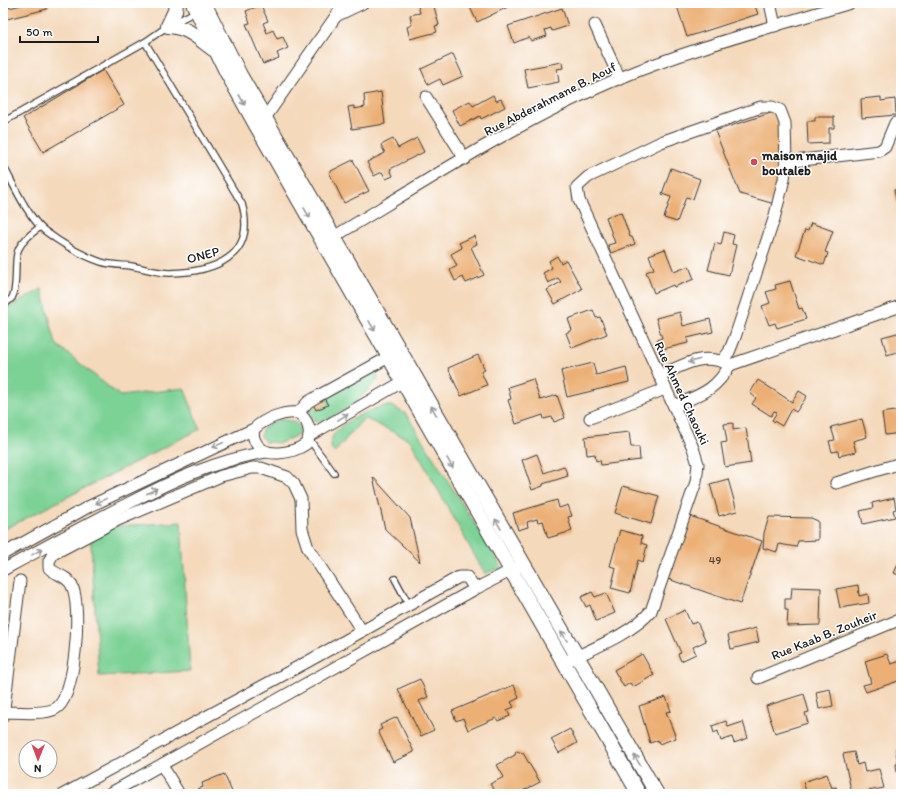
<svg xmlns="http://www.w3.org/2000/svg" width="904" height="797" viewBox="0 0 904 797" font-family="Itim,sans-serif">
  <style>
    .green { fill: #7bd195; stroke: #4c7658 }
    .building { fill: #ecb076 }
    .lines { fill: none; stroke-linecap: round; stroke-linejoin: round }
    .service-casing { stroke: #3c3834; stroke-width: 8 }
    .minor-casing { stroke: #3c3834; stroke-width: 13 }
    .tertiary-casing { stroke: #3c3834; stroke-width: 16 }
    .service { stroke: #fff; stroke-width: 5.5 }
    .minor { stroke: #fff; stroke-width: 11 }
    .tertiary { stroke: #fff; stroke-width: 14 }
    .oneway { stroke: #999 }
    .poi-dot { fill: #d1495b; stroke: #fff; stroke-width: 1.5 }
    .labels { text-anchor: middle; dominant-baseline: central; stroke-width: 3; stroke-linejoin: round; paint-order: stroke }
    .number-label { font-size: 11px; fill: #504132 }
    .street-label { font-size: 13px; fill: #1c1c1c; stroke: #fff }
    .poi-label { font-size: 13px; font-weight: bold; fill: #1c1c1c; stroke: #fff; text-anchor: start }
  </style>
  <rect width="100%" height="100%" fill="#fff"/>
  <filter id="ink" filterUnits="userSpaceOnUse"><feTurbulence type="fractalNoise" baseFrequency=".025" numOctaves="2"/><feDisplacementMap in="SourceGraphic" scale="8" xChannelSelector="R" yChannelSelector="G"/><feConvolveMatrix kernelMatrix="1 2 1 2 8 2 1 2 1" color-interpolation-filters="sRGB"/></filter>
  <filter id="wash" filterUnits="userSpaceOnUse"><feTurbulence type="fractalNoise" baseFrequency=".012" numOctaves="4" result="noise"/><feDisplacementMap in="SourceGraphic" scale="16" xChannelSelector="R" yChannelSelector="G"/><feGaussianBlur stdDeviation="0.9" result="paint"/><feColorMatrix in="noise" values="0 0 0 0 0 0 0 0 0 0 0 0 0 0 0 0 0 1.4 0 .05"/><feComposite in="paint" operator="in"/></filter>
  <g filter="url(#wash)">
    <rect width="100%" height="100%" fill="#f4d9bb"/>
    <g class="green">
      <polygon points="42,289 56,344 120,396 184,388 200,429 3,530 3,310"/>
      <polygon points="373,372 377,373 378,380 351,407 322,422 314,420 309,411 313,404 317,410 327,405 324,398"/>
      <path d="M385 406H392L406 414 503 569 497 572 495 569 485 574 410 440 364 418 334 453C318 430 367 410 385 406Z"/>
      <path d="M280 420C289 420 297 420 300 429L298 435 280 443 265 442 261 436 262 430 271 423Z"/>
      <polygon points="181,522 190,671 99,676 90,528"/>
    </g>
    <g id="blocks">
      <g class="building">
        <polygon points="3,3 8,3 9,8 30,3 46,3 47,9 3,20"/>
        <polygon points="424,3 433,3 439,25 435,26 437,32 410,39 407,27 412,25 410,15 420,13 418,5"/>
        <polygon points="468,3 516,3 477,22"/>
        <polygon points="676,3 754,3 758,14 687,37"/>
        <polygon points="261,5 268,21 263,23 267,33 273,30 277,39 283,37 288,48 277,53 279,58 263,64 246,24 250,23 246,11"/>
        <polygon points="562,8 568,26 552,31 551,28 545,30 547,36 531,41 529,37 514,43 508,26"/>
        <polygon points="453,54 463,76 443,85 440,79 428,85 421,69"/>
        <polygon points="562,62 563,68 557,69 559,82 528,88 524,69"/>
        <polygon points="103,70 124,105 43,152 23,118"/>
        <polygon points="381,92 385,124 352,129 348,107 354,106 354,109 365,107 364,95"/>
        <polygon points="493,95 496,101 501,99 505,107 481,119 480,116 460,126 452,110 470,101 473,106"/>
        <polygon points="881,97 881,101 895,99 896,115 862,118 861,99"/>
        <polygon points="780,110 784,116 778,205 740,194 715,131"/>
        <polygon points="815,117 834,117 834,128 829,128 829,143 808,144 807,121 815,121"/>
        <polygon points="417,138 424,152 390,169 393,176 386,179 382,172 374,176 367,162 385,153 381,145 393,139 398,148"/>
        <polygon points="353,160 369,191 344,203 329,172"/>
        <polygon points="671,168 700,179 693,199 686,197 677,222 664,218 671,197 662,194"/>
        <polygon points="901,188 901,217 900,217 894,190"/>
        <polygon points="621,212 630,237 632,237 635,244 611,253 608,245 615,243 606,217"/>
        <polygon points="811,223 833,231 825,252 828,253 824,265 796,255 805,230 808,231"/>
        <polygon points="724,232 734,235 732,244 736,245 729,275 708,270 715,243 721,245"/>
        <polygon points="474,236 477,244 471,247 484,275 466,283 463,277 455,281 450,270 457,266 451,254 462,248 459,243"/>
        <polygon points="665,249 674,272 689,266 694,279 674,287 673,285 654,293 646,272 654,269 649,255"/>
        <polygon points="557,256 561,263 566,260 582,289 555,304 547,290 561,282 558,278 548,283 543,273 552,268 549,261"/>
        <polygon points="790,281 799,309 802,308 806,319 777,328 775,323 769,325 762,306 770,303 766,292 776,289 775,285"/>
        <polygon points="593,310 596,318 600,317 607,334 572,348 566,333 572,330 568,319"/>
        <polygon points="680,312 683,326 710,319 713,332 687,338 688,343 659,350 657,340 662,338 656,318"/>
        <polygon points="901,332 901,351 887,355 882,337"/>
        <polygon points="478,355 485,370 481,372 487,385 461,396 448,368"/>
        <polygon points="593,363 596,375 626,367 629,382 567,397 561,371"/>
        <polygon points="533,379 540,400 557,395 565,418 554,422 552,417 544,419 543,415 516,424 508,400 511,399 508,387"/>
        <polygon points="758,380 792,402 799,391 807,396 796,412 791,409 782,426 772,420 777,412 774,411 771,416 752,404 756,398 750,393"/>
        <polygon points="324,398 328,405 316,410 313,404"/>
        <polygon points="901,410 901,433 885,435 882,413"/>
        <polygon points="862,419 867,437 853,441 856,452 839,456 838,451 832,452 829,441 835,440 831,427"/>
        <polygon points="733,423 733,430 746,428 751,463 725,467 721,443 727,442 724,424"/>
        <polygon points="629,432 631,447 639,447 640,460 601,465 600,460 596,461 595,454 587,455 585,437"/>
        <polygon points="537,454 544,473 564,466 568,476 543,484 543,486 532,490 522,460"/>
        <polygon points="373,477 410,518 420,562 385,529"/>
        <polygon points="728,479 737,511 719,516 710,484"/>
        <polygon points="623,486 659,496 651,524 615,513"/>
        <polygon points="894,498 896,509 893,510 895,517 863,524 860,511 873,508 872,503"/>
        <polygon points="557,500 559,508 568,505 572,516 568,517 572,531 548,538 543,521 538,522 537,519 527,522 528,527 518,530 513,513"/>
        <polygon points="690,516 762,541 740,604 668,579"/>
        <polygon points="769,517 811,518 818,521 818,540 798,541 796,547 779,544 777,552 763,548 764,533"/>
        <polygon points="620,530 642,536 641,543 647,545 643,562 638,560 630,593 611,588 616,568 610,566"/>
        <polygon points="901,558 901,576 894,573"/>
        <polygon points="858,585 859,596 868,594 869,603 840,608 836,589"/>
        <polygon points="792,587 821,588 820,625 787,626 788,610 785,610 785,599 791,599"/>
        <polygon points="592,592 595,597 606,593 615,613 596,621 590,605 586,607 581,597"/>
        <polygon points="685,610 691,624 697,622 706,641 693,647 696,654 681,661 678,654 681,653 666,619"/>
        <polygon points="756,628 759,642 731,649 728,635"/>
        <polygon points="642,654 654,675 633,687 630,683 624,687 614,670"/>
        <polygon points="887,654 891,664 901,661 901,680 866,692 863,685 871,683 865,661"/>
        <polygon points="420,679 428,697 419,701 434,730 421,736 398,689"/>
        <polygon points="514,685 519,698 511,702 514,707 507,710 510,716 498,721 496,718 468,730 463,718 456,721 452,711"/>
        <polygon points="830,689 833,706 819,709 816,692"/>
        <polygon points="804,694 809,712 805,713 808,723 775,733 766,706"/>
        <polygon points="666,697 671,711 666,712 676,738 659,744 658,740 650,743 639,706"/>
        <polygon points="397,717 414,752 393,762 378,731 382,729 380,725"/>
        <polygon points="726,721 728,727 743,722 748,738 734,743 732,737 721,741 718,731 714,733 712,726"/>
        <polygon points="570,729 577,743 559,753 551,739"/>
        <polygon points="901,748 901,772 897,773 896,764 898,764 896,749"/>
        <polygon points="516,751 523,753 540,782 517,794 498,794 490,784 504,777 497,765 515,755"/>
        <polygon points="854,752 857,765 863,763 865,772 879,769 884,788 852,794 843,754"/>
        <polygon points="224,774 233,794 200,794 198,789 203,787 202,783"/>
        <polygon points="827,774 832,788 836,787 838,794 807,794 803,782"/>
        <polygon points="724,789 725,794 711,794"/>
      </g>
    </g>
  </g>
  <g filter="url(#ink)">
    <use href="#blocks" fill-opacity="0" stroke="#3c3834" stroke-width="1"/>
    <g class="lines">
      <g class="service-casing">
        <g id="service">
          <polyline points="3,122 145,42 168,26 197,11"/>
          <path d="M3 165C13 184 29 219 45 231 62 244 81 255 101 262 110 265 121 265 131 266 144 268 157 273 170 273 214 272 257 257 242 204L145 42"/>
          <path d="M3 306 12 298 14 293C20 257 6 252 40 227"/>
          <polyline points="309,439 334,473"/>
          <polyline points="395,579 409,605"/>
        </g>
      </g>
      <g class="minor-casing">
        <g id="minor">
          <polyline points="770,3 775,26"/>
          <polyline points="338,15 363,3"/>
          <polyline points="595,25 620,79"/>
          <polyline points="426,97 465,159"/>
          <polyline points="260,123 265,118 345,3"/>
          <polyline points="786,162 879,151 885,147 895,123"/>
          <path d="M327 241C422 184 517 121 620 78 695 47 773 27 850 3"/>
          <polyline points="730,365 901,306"/>
          <path d="M659 376C683 365 702 352 728 364"/>
          <path d="M674 406C701 394 714 392 730 365"/>
          <polyline points="298,413 308,402 318,396 396,353"/>
          <polyline points="590,418 665,389"/>
          <polyline points="309,436 409,378"/>
          <polyline points="836,483 901,463"/>
          <path d="M3 554 88 507 254 429C264 419 284 411 298 413 308 419 313 433 306 444 293 453 263 460 255 441 253 437 253 433 254 429"/>
          <path d="M3 570C45 547 87 524 129 503 173 480 217 460 266 452"/>
          <path d="M563 663C589 650 632 634 651 611L696 482 698 464 693 448 579 200 577 187 588 177 661 142 761 107H772L780 110 785 123 786 162 784 179 774 219 735 337 729 352 722 361"/>
          <polyline points="758,678 901,619"/>
          <path d="M3 712C17 712 43 715 55 709 76 699 82 605 72 586 68 576 56 575 49 568V561L53 554 118 520 221 476 252 468H261L287 477 294 484 301 499 302 529 308 548 362 631"/>
          <polyline points="3,716 20,581"/>
          <polyline points="162,765 179,794"/>
          <polyline points="64,794 307,662 459,577 467,577 475,589"/>
          <polyline points="109,794 475,589 518,567"/>
        </g>
      </g>
      <g class="tertiary-casing">
        <g id="tertiary">
          <path d="M176 3 175 11 168 26C188 27 198 38 213 49"/>
          <polyline points="193,3 226,71 256,125 639,794"/>
          <polyline points="204,3 240,75 657,794"/>
        </g>
      </g>
      <use href="#service" class="service"/>
      <use href="#minor" class="minor"/>
      <use href="#tertiary" class="tertiary"/>
    </g>
    <defs><path id="oneway-shaft" d="M-6 0H5M1.5-3L5.5 0L1.5 3" fill="none" stroke-width="1.6" stroke-linecap="round" stroke-linejoin="round"/></defs>
    <g class="oneway">
      <use href="#oneway-shaft" transform="translate(242 100) rotate(61)"/>
      <use href="#oneway-shaft" transform="translate(307 213) rotate(59)"/>
      <use href="#oneway-shaft" transform="translate(372 326) rotate(60)"/>
      <use href="#oneway-shaft" transform="translate(694 361) rotate(164)"/>
      <use href="#oneway-shaft" transform="translate(434 411) rotate(-120)"/>
      <use href="#oneway-shaft" transform="translate(343 417) rotate(-31)"/>
      <use href="#oneway-shaft" transform="translate(218 445) rotate(156)"/>
      <use href="#oneway-shaft" transform="translate(450 463) rotate(60)"/>
      <use href="#oneway-shaft" transform="translate(152 491) rotate(-27)"/>
      <use href="#oneway-shaft" transform="translate(101 501) rotate(154)"/>
      <use href="#oneway-shaft" transform="translate(498 524) rotate(-120)"/>
      <use href="#oneway-shaft" transform="translate(37 552) rotate(-29)"/>
      <use href="#oneway-shaft" transform="translate(564 636) rotate(-121)"/>
      <use href="#oneway-shaft" transform="translate(637 760) rotate(-120)"/>
    </g>
  </g>
  <circle class="poi-dot" cx="754" cy="162" r="4"/>
  <g class="labels">
    <g class="number-label">
      <text x="715" y="560">49</text>
    </g>
    <g class="street-label">
      <text transform="translate(550 99) rotate(-27)">Rue Abderahmane B. Aouf</text>
      <text transform="translate(203 255) rotate(-15)">ONEP</text>
      <text transform="translate(682 393) rotate(65)">Rue Ahmed Chaouki</text>
      <text transform="translate(824 635) rotate(-22)">Rue Kaab B. Zouheir</text>
    </g>
    <g class="poi-label">
      <text x="762" y="155">maison majid<tspan x="762" dy="15">boutaleb</tspan></text>
    </g>
  </g>
  <rect width="904" height="797" fill="none" stroke="#fff" stroke-width="16"/>
  <g transform="translate(38 759) rotate(181)"><circle r="19" fill="#ffffff" stroke="#a4a4a4"/>
  <path d="M0-3L7 15L0 10L-7 15Z" fill="#d1495b"/>
  <text y="-6" font-size="11" font-weight="bold" text-anchor="middle" fill="#1c1c1c">N</text>
  </g>
  <path d="M20 36v6h78v-6" fill="none" stroke="#1c1c1c" stroke-width="2"/>
  <text x="26" y="36" font-size="12" fill="#1c1c1c" stroke="#ffffff" stroke-width="3" paint-order="stroke">50 m</text>
</svg>
